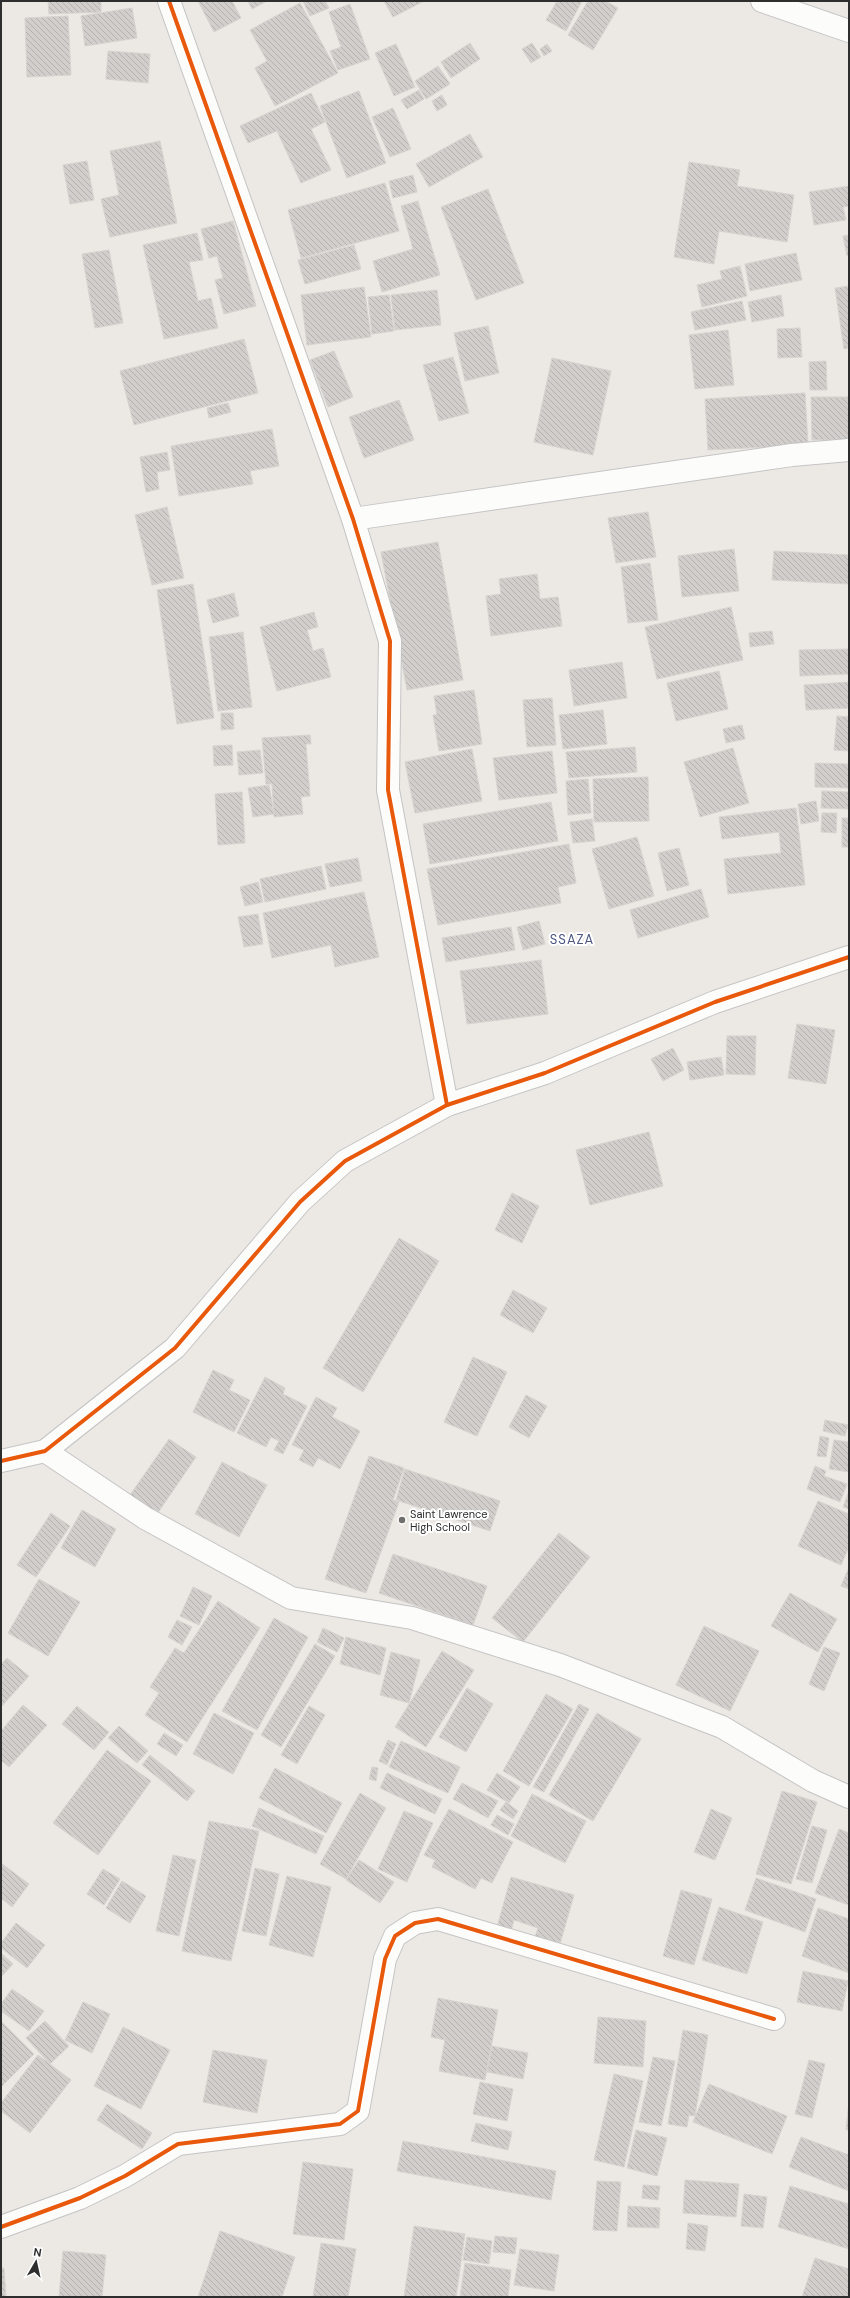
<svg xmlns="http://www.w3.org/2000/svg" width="850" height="2298" viewBox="0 0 850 2298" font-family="'DM Sans',sans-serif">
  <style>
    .building { fill: url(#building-back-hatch); stroke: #d7d4d0 }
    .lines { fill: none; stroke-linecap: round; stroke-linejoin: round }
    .street-casing { stroke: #c5c4c5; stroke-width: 24 }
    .street { stroke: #fcfcfb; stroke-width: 22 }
    .cycleway-casing { stroke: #fff; stroke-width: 6 }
    .cycleway { stroke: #e8590c; stroke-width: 4 }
    .poi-dot { fill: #706f6e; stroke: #fff; stroke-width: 1.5 }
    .labels { text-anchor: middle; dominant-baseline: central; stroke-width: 4; stroke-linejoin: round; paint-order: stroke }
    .poi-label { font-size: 11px; fill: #2e2e2e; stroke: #fff; text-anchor: start }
    .quarter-label { font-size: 13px; letter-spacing: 1px; fill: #4d5680; stroke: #fff }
  </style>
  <defs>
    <pattern id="building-back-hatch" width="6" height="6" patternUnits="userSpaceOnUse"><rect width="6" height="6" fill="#d1cecb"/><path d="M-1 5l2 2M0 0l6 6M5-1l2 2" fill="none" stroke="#b4b1af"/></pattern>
  </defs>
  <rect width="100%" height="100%" fill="#ece8e4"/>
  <g class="building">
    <polygon points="48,1 101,1 101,12 49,14"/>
    <polygon points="198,1 232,1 241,18 214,32"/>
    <polygon points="248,1 267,1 252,9"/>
    <polygon points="303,1 325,1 329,8 310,16"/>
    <polygon points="384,1 424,1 393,17"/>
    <polygon points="557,1 582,1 566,31 546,20"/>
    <polygon points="588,1 605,1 618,8 593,50 568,35"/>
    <polygon points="300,3 338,73 275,106 255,68 267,61 250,30"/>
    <polygon points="350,4 370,59 338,70 330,51 341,47 329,12"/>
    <polygon points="132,8 137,38 85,46 81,16"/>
    <polygon points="68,16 71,75 27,77 25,18"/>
    <polygon points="470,43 480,59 451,78 441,62"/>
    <polygon points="532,43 541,57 531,63 522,49"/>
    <polygon points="396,44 415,87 394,96 375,53"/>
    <polygon points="547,44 552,51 544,56 540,49"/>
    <polygon points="108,51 150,54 148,83 106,79"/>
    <polygon points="438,66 450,84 426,99 415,81"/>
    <polygon points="419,90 424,99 407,109 401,100"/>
    <polygon points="359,91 386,163 347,178 320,106"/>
    <polygon points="311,93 325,122 311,129 331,170 301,183 277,131 248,143 240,126"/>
    <polygon points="442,95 447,105 437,111 432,101"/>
    <polygon points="393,108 411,149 390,157 372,117"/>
    <polygon points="470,134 483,157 429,187 416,164"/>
    <polygon points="160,141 177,223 110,237 101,199 119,195 110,151"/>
    <polygon points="87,161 94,200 70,204 63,165"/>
    <polygon points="689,162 740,170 737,186 794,195 787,242 719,231 714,264 674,257"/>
    <polygon points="413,175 417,192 393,198 389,181"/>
    <polygon points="385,183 399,231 301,258 288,210"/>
    <polygon points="849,186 849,206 843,207 846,220 814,225 809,192"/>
    <polygon points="488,189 524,283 476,300 441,207"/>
    <polygon points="418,201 440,275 382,292 373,261 413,249 401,206"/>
    <polygon points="233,221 256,306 224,314 215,280 223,278 217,256 209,258 201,229"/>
    <polygon points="197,233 203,260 189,262 198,301 211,298 218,328 164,339 143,245"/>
    <polygon points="849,235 849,255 847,256 843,236"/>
    <polygon points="354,245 361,269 305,284 298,260"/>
    <polygon points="109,250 123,323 95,328 82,254"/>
    <polygon points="796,253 802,280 750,291 745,264"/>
    <polygon points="740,266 747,296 702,307 697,285 722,279 720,271"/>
    <polygon points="849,286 849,348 844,349 835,288"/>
    <polygon points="364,287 371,337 307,345 301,295"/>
    <polygon points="437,290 441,325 395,330 391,295"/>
    <polygon points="389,295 394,331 372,334 368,297"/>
    <polygon points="781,295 784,316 752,322 748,302"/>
    <polygon points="742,301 746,320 695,330 691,312"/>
    <polygon points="488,326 499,373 465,381 454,333"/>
    <polygon points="800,328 802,357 778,358 777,329"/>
    <polygon points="728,330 734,385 695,389 689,335"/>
    <polygon points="244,339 258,393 134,425 120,371"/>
    <polygon points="334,351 353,397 328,407 310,360"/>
    <polygon points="453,357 469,413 439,421 423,365"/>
    <polygon points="552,358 611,371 593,455 534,442"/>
    <polygon points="826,361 827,390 810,390 809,362"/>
    <polygon points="805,393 808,445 708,450 705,399"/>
    <polygon points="811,397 849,397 849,440 812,440"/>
    <polygon points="399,400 414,440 364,458 349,417"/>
    <polygon points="228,403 231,412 209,418 207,408"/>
    <polygon points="272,429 279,466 250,471 253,484 179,496 171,446"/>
    <polygon points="167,452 170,470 157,472 159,489 146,492 140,457"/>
    <polygon points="167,507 184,578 152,585 135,515"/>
    <polygon points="648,512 656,557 616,563 608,518"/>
    <polygon points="438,542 463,680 407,690 381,552"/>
    <polygon points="734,549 739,591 682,597 678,556"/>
    <polygon points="774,551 849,555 849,584 772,580"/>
    <polygon points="650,563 658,620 628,623 621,567"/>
    <polygon points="537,574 540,599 558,597 562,626 491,636 486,596 501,594 499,579"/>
    <polygon points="193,584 214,718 177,724 157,590"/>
    <polygon points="234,593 239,616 213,623 207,600"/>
    <polygon points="731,607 743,660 657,679 645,627"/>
    <polygon points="314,612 318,627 307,630 313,651 323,648 331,677 277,691 260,627"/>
    <polygon points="772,631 774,644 750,647 749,633"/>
    <polygon points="243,632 252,707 218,711 209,637"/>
    <polygon points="849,649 849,674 800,676 799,650"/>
    <polygon points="622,662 627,698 574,706 569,670"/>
    <polygon points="719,671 728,709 676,721 667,683"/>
    <polygon points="849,682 849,708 806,710 804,685"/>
    <polygon points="474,690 482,744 439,751 433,715 437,715 434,696"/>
    <polygon points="552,698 556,745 527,747 523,700"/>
    <polygon points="603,710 607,744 563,749 559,715"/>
    <polygon points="221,713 233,713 234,729 221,730"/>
    <polygon points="837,716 849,717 849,751 834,750"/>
    <polygon points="742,725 745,739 726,743 723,729"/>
    <polygon points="310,735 311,744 306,744 310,796 301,797 303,814 274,817 272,784 266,784 262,738"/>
    <polygon points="232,745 233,765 214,766 213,746"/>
    <polygon points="635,747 637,772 569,778 566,752"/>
    <polygon points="733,748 749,803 700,817 684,762"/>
    <polygon points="472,749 482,801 415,813 405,762"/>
    <polygon points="260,750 263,773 239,775 237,752"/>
    <polygon points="552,751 557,793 499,800 493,758"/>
    <polygon points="815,763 849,764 849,788 815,787"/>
    <polygon points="648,777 649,821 594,822 593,779"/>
    <polygon points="588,779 591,813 568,815 566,781"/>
    <polygon points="269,785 274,814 253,817 248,788"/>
    <polygon points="822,791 849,792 849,809 821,808"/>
    <polygon points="242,792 245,843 218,845 215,794"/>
    <polygon points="816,801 819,821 801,824 798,804"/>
    <polygon points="551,802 558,841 430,864 423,824"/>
    <polygon points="796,808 805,885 728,894 724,859 781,853 779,832 722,839 719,817"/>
    <polygon points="822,813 837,813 836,833 821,832"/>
    <rect x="842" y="818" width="7" height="29"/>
    <polygon points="592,819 595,841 573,843 570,822"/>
    <polygon points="637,837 654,896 609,909 592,849"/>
    <polygon points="569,844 576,883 558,887 561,903 438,925 427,869"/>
    <polygon points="679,848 689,885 667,891 658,853"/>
    <polygon points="358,858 362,881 330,887 325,864"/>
    <polygon points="321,866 326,889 265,902 260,879"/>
    <polygon points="258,882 263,902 245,906 240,887"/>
    <polygon points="701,889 709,917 638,938 630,910"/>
    <polygon points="364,892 379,957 335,967 331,945 272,958 263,913"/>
    <polygon points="258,914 263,944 244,947 238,917"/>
    <polygon points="539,921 545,944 523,950 517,927"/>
    <polygon points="511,927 515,950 446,962 442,938"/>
    <polygon points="541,960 548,1014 467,1024 460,971"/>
    <polygon points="797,1024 835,1030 826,1084 788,1078"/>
    <polygon points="727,1036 756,1036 755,1075 726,1074"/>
    <polygon points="673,1048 684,1070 663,1081 651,1059"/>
    <polygon points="721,1057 724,1075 690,1080 687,1062"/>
    <polygon points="649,1132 663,1186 590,1205 576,1150"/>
    <polygon points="512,1193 539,1206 522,1243 495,1230"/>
    <polygon points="399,1238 439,1261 363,1392 323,1368"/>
    <polygon points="513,1290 547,1308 533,1333 500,1315"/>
    <polygon points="473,1357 507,1372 477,1436 444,1422"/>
    <polygon points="213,1370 234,1380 229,1390 250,1400 234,1432 193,1412"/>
    <polygon points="265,1377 285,1388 283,1394 307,1406 283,1454 274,1450 279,1441 271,1437 266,1447 237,1433"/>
    <polygon points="526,1395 547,1406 529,1438 509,1427"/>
    <polygon points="316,1397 337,1408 332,1417 360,1431 340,1469 318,1458 313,1467 299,1460 304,1450 292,1445"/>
    <polygon points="825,1420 848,1425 845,1436 823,1431"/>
    <polygon points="820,1436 829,1438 826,1457 817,1456"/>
    <polygon points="169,1439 196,1457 155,1517 128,1498"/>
    <polygon points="834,1440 849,1442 849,1472 829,1469"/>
    <polygon points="369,1456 404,1468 393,1500 399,1502 366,1593 325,1579"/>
    <polygon points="222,1462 267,1485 239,1537 195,1514"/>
    <polygon points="815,1466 826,1471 824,1476 847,1484 840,1502 807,1489"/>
    <polygon points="405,1469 500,1501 490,1531 396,1500"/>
    <polygon points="849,1491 849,1509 843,1507"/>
    <polygon points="818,1501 849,1514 849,1547 841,1565 798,1546"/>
    <polygon points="82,1510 116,1529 95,1567 61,1548"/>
    <polygon points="51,1513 70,1526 36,1577 17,1565"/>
    <polygon points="559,1533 590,1557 523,1642 492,1618"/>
    <polygon points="393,1554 487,1586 473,1625 379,1593"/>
    <polygon points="849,1567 849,1589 841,1586"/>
    <polygon points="39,1579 80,1602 48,1656 8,1633"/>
    <polygon points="193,1587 212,1596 199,1625 180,1616"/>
    <polygon points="790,1593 837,1619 818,1652 771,1626"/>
    <polygon points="218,1601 260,1628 187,1742 145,1715 159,1693 150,1687 175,1648 184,1653"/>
    <polygon points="274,1618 308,1637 257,1730 222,1711"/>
    <polygon points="177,1620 192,1627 182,1645 168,1637"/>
    <polygon points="704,1626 759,1651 730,1711 676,1685"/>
    <polygon points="323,1628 344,1638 337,1652 317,1642"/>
    <polygon points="346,1637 386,1648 380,1675 340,1664"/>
    <polygon points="315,1644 335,1656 281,1747 261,1735"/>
    <polygon points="824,1647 840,1653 824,1691 809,1684"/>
    <polygon points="442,1651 474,1670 426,1747 395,1727"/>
    <polygon points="391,1652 420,1660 409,1703 380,1695"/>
    <polygon points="7,1658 29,1676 1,1707 1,1664"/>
    <polygon points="467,1688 493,1704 466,1752 439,1737"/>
    <polygon points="546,1694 573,1709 529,1786 503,1771"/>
    <polygon points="579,1704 589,1709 544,1792 533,1787"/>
    <polygon points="23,1705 47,1725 9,1767 1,1760 1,1731"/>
    <polygon points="77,1706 109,1732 94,1750 62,1724"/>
    <polygon points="309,1706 325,1715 297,1764 281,1755"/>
    <polygon points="214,1713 254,1733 233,1774 193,1754"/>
    <polygon points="597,1713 641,1739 593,1821 549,1795"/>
    <polygon points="119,1726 148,1751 137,1763 108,1738"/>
    <polygon points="164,1733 183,1745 176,1756 157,1744"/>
    <polygon points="388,1740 396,1744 387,1765 379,1761"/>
    <polygon points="401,1741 460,1767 448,1793 389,1767"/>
    <polygon points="107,1750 151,1781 98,1855 53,1823"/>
    <polygon points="150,1755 195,1791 187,1801 142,1765"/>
    <polygon points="372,1767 378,1768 376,1781 369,1779"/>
    <polygon points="275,1768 342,1803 326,1833 259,1798"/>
    <polygon points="387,1773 442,1799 435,1814 380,1788"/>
    <polygon points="497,1773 520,1787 509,1803 487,1790"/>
    <polygon points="462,1783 498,1801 488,1818 453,1799"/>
    <polygon points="782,1791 817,1802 791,1884 756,1874"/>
    <polygon points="360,1793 386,1808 346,1879 320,1864"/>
    <polygon points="532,1794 586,1821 565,1863 511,1836"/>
    <polygon points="506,1802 518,1811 513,1819 500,1810"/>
    <polygon points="259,1808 324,1836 316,1854 252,1826"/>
    <polygon points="449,1809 513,1842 492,1883 481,1878 475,1889 432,1867 435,1860 424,1855"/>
    <polygon points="711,1809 732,1818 715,1860 694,1852"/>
    <polygon points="404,1811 433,1823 407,1882 378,1869"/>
    <polygon points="497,1815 514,1824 508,1835 491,1825"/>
    <polygon points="209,1821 259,1831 231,1961 182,1951"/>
    <polygon points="812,1826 827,1830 812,1883 796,1879"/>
    <polygon points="839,1829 849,1833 849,1905 815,1893"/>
    <polygon points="173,1855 196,1860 179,1936 156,1931"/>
    <polygon points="359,1860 394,1882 380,1903 346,1880"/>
    <polygon points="1,1863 29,1884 12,1907 1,1898"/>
    <polygon points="255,1868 279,1874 266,1936 242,1931"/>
    <polygon points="103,1869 120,1879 104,1905 87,1894"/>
    <polygon points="287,1876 331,1887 313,1957 269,1945"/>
    <polygon points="511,1877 574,1895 560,1944 535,1937 538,1928 514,1920 511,1931 497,1927"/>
    <polygon points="756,1878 816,1899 805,1932 745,1910"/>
    <polygon points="122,1881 146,1896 130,1923 106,1908"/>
    <polygon points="681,1890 712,1899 694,1965 663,1956"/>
    <polygon points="719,1907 763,1922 747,1974 702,1960"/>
    <polygon points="818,1908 849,1919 849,1973 802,1956"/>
    <polygon points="16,1923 45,1945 27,1968 1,1948 1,1943"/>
    <polygon points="1,1953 13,1964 1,1977"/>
    <polygon points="803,1971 848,1981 842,2011 797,2002"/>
    <polygon points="12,1989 44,2011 29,2031 1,2011 1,2004"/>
    <polygon points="438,1998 498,2010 485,2080 439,2071 445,2040 431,2037"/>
    <polygon points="83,2002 110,2014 92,2053 65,2040"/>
    <polygon points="598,2017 646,2021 643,2067 594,2063"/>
    <polygon points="1,2021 34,2054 1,2087"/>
    <polygon points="45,2021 69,2046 50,2064 26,2038"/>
    <polygon points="123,2027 170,2050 141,2109 94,2086"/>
    <polygon points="683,2030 708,2035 695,2116 689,2115 687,2127 668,2124"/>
    <polygon points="492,2046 528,2053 523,2079 487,2072"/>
    <polygon points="213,2050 267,2060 257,2113 203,2102"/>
    <polygon points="38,2055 71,2080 30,2133 1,2111 1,2103"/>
    <polygon points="653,2057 675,2061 661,2126 639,2122"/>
    <polygon points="809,2060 825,2064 812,2118 795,2114"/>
    <polygon points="614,2074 643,2081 624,2167 594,2160"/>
    <polygon points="480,2082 513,2089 507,2121 473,2114"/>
    <polygon points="709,2084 787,2116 772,2154 693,2122"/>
    <polygon points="849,2101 849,2130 846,2130"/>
    <polygon points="107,2104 152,2133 142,2149 97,2120"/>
    <polygon points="476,2123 512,2132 508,2150 471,2141"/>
    <polygon points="636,2130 667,2138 657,2176 627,2168"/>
    <polygon points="801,2137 849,2155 849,2191 789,2167"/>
    <polygon points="403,2141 556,2171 551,2200 397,2171"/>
    <polygon points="303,2162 353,2169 344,2240 293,2234"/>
    <polygon points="685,2180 739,2184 736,2217 683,2213"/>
    <polygon points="597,2181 621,2182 617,2231 593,2230"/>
    <polygon points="643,2185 660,2186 658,2200 642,2198"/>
    <polygon points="790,2186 849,2204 849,2249 778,2227"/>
    <polygon points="744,2194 767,2197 763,2228 741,2226"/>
    <polygon points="628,2206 660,2208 659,2228 627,2227"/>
    <polygon points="688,2223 708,2226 705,2251 686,2249"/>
    <polygon points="414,2226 465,2234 456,2297 404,2297"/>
    <polygon points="220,2231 295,2257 282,2297 198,2297"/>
    <polygon points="495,2236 517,2238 515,2254 493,2252"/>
    <polygon points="467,2237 492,2241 489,2264 463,2260"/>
    <polygon points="321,2243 356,2249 348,2297 313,2297"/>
    <polygon points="520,2249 559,2255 554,2291 514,2285"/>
    <polygon points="63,2251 106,2255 102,2297 59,2297"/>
    <polygon points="815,2258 849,2269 849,2297 802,2297"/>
    <polygon points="465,2263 511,2270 508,2297 460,2297"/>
    <polygon points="1,2268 4,2268 6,2297 1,2297"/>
  </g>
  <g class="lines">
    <g class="street-casing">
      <g id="street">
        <polyline points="169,1 353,519 390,641 388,790 447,1105"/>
        <polyline points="762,1 849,31"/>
        <polyline points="353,519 792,455 849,450"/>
        <polyline points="45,1451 145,1518 291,1598 412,1618 560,1665 722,1727 813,1781 849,1797"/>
        <polyline points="1,1461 45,1451 175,1348 300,1202 345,1161 447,1105 545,1073 715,1002 849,957"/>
        <polyline points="1,2227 80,2198 125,2176 178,2144 340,2124 358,2111 385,1959 395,1936 415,1923 438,1919 774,2019"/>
      </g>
    </g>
    <use href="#street" class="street"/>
    <g class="cycleway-casing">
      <g id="cycleway">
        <polyline points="169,1 353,519 390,641 388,790 447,1105"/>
        <polyline points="1,1461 45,1451 175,1348 300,1202 345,1161 447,1105 545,1073 715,1002 849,957"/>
        <polyline points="1,2227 80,2198 125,2176 178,2144 340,2124 358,2111 385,1959 395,1936 415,1923 438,1919 774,2019"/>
      </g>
    </g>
    <use href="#cycleway" class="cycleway"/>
  </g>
  <circle class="poi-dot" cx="402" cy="1520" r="4"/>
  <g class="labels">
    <g class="poi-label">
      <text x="410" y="1514">Saint Lawrence<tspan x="410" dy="13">High School</tspan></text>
    </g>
    <g class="quarter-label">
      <text x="572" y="939">SSAZA</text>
    </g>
  </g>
  <rect width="850" height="2298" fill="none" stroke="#2e2e2e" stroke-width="4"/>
  <g transform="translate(36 2262) rotate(9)" stroke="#ffffff" stroke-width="3" paint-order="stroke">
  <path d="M0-3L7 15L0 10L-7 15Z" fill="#2e2e2e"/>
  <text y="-6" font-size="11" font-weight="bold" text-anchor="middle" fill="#2e2e2e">N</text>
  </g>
</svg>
